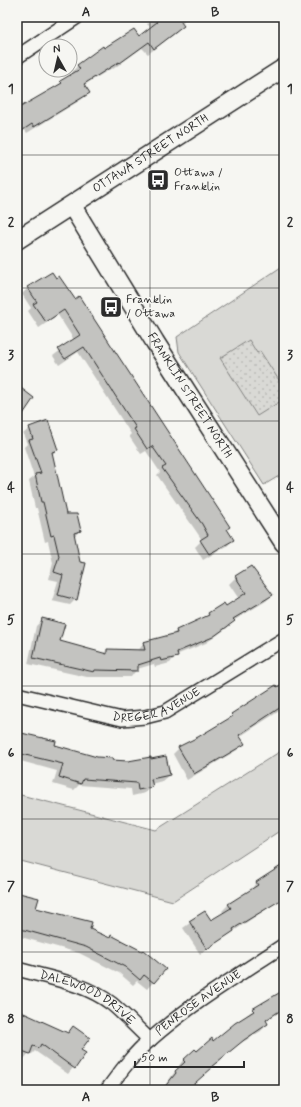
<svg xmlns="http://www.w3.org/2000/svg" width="301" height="1107" viewBox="0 0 301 1107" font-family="Mynerve,sans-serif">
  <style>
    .green { fill: #d9d9d5; stroke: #828280 }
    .garden { fill: url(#garden-dots); stroke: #828280 }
    .shadow { fill: #0003 }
    .building { fill: #c3c3c0; stroke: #2b2b2b }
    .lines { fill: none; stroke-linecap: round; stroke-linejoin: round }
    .street-casing { stroke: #2b2b2b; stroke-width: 16 }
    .secondary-casing { stroke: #2b2b2b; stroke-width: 21 }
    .street { stroke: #f6f6f2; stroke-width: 13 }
    .secondary { stroke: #f6f6f2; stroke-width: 18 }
    .grid { fill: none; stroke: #2b2b2b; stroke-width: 1; stroke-opacity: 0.55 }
    .labels { text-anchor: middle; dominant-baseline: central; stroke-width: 3; stroke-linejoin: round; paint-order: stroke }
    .street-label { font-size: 12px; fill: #2b2b2b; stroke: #f6f6f2 }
    .poi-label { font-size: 12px; fill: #2b2b2b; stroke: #f6f6f2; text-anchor: start }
    .neatline { fill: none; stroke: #2b2b2b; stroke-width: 1.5 }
    .grid-label { font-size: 13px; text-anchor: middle; font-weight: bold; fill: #2b2b2b }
  </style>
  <defs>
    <pattern id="garden-dots" width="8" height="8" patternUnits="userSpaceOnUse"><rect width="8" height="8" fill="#d9d9d5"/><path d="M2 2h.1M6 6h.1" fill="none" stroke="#babab7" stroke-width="1.8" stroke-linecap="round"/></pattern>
  </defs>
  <rect width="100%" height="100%" fill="#f6f6f2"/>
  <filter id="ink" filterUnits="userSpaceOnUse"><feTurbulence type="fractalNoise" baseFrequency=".025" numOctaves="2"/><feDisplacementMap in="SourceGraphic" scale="8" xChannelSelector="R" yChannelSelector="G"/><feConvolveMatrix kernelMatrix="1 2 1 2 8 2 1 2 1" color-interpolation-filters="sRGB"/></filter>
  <g filter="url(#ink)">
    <g class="green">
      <polygon points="284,265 284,473 264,485 179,352 177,337"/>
      <polygon points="284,749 284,828 173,901 17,860 17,794 156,830"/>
    </g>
    <polygon class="garden" points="249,340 257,353 260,351 284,388 284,399 257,416 220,358"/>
    <g class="shadow">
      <polygon points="154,17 187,17 181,24 182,26 176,33 148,54 142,48 113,69 112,68 84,85 89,93 82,99 27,133 25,130 17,135 17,111 54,88 73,74 72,72 78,65 104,49 139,37 151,28 147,24"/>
      <polygon points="17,159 20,163 17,165"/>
      <polygon points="52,273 226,529 233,540 227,546 203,560 195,547 202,540 196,531 157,475 160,472 146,451 141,454 129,436 131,434 78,352 59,365 53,356 74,340 58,315 39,328 28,311 31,308 22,294 28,288"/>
      <polygon points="30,428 57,449 52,455 65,515 80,530 74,537 76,599 70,605 52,601 58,581 49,579 53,563 48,541 45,542 37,508 35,508 29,481 34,477 24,447 27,444 23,434"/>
      <polygon points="284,477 284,486 280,481"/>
      <polygon points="236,577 272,595 266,601 233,621 227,628 206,643 176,655 170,663 155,667 154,664 137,669 131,677 87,677 28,664 36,626 43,619 59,642 103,654 107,650 138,651 144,643 171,636 176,631 204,618 223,604 225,607 239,599 229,584"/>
      <polygon points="284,684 284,708 239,737 243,743 237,750 187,780 173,754 179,748 199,738 226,721 232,715"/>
      <polygon points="17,732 96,758 128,762 150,760 169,775 162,781 151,784 152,787 145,793 132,796 131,789 79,785 74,790 53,784 57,771 17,760"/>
      <polygon points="284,865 284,897 200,954 183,928 205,912 211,922 224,913 222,911 229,904 251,890 256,883"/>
      <polygon points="17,894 37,898 35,908 89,929 165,969 147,989 137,981 133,985 119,973 79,953 17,936"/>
      <polygon points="284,991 284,1011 283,1010 265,1021 267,1024 261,1031 236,1046 187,1090 162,1090 183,1060 211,1040 213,1042 252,1011 256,1016"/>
      <polygon points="17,1013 67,1033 73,1027 80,1050 85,1053 68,1074 35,1051 32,1054 29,1053 23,1060 17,1058"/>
    </g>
    <g class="building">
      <polygon points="153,17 177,17 184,26 154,49 149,42 120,63 119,62 84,84 90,93 34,127 32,124 17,134 17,109 62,83 60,81 80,69 77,65 103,46 104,48 134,29 139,36 157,22"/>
      <polygon points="52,272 56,278 59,276 75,299 79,296 230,527 227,529 234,540 209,554 200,540 208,535 202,524 162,468 166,466 152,446 147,449 134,429 136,428 84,347 65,359 58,349 80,335 64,310 46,322 33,304 37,302 27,287"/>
      <polygon points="17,385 34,398 17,423"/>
      <polygon points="48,420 58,450 52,452 66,514 77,514 81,531 74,533 80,562 86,563 77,600 58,595 63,575 54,572 59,556 54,535 51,536 43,502 41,502 35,474 41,473 29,440 33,439 29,427"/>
      <polygon points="251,566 273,595 233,619 235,621 213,637 177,652 178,657 161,661 160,658 138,665 138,671 95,670 94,672 33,658 42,618 65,624 60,641 107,654 107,649 145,650 143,642 177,633 176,630 209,615 208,613 224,603 226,606 246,593 235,576"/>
      <polygon points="284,683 284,705 239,735 245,744 194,774 178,747 198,737 233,716 231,714 276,685 277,687"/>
      <polygon points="17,732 56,741 55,745 97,757 113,758 112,760 128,761 151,757 151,759 166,756 170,775 151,779 153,787 138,790 137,783 83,779 81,784 59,777 63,764 17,753"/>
      <polygon points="284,864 284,898 233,929 234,931 207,949 189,921 205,911 211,920 231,908 228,904 258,885 256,882"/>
      <polygon points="19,893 39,898 36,908 92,922 90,929 110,938 111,935 142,951 143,950 166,969 154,983 144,975 140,980 125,967 86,947 17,928 17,902"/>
      <polygon points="284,990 284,1008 266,1020 268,1024 244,1040 211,1067 212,1068 187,1090 162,1090 176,1073 175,1071 185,1062 183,1060 195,1049 197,1051 212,1038 213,1041 235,1023 254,1011 252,1009"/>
      <polygon points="17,1010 68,1033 73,1026 90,1038 81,1050 86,1053 75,1069 41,1044 39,1048 33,1046 30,1054 17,1049"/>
    </g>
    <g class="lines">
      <g class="street-casing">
        <g id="street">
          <polyline points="17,57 77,17"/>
          <path id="s1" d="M17 694 122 719 145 717 165 712 284 639"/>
          <path id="s2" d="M17 969C49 978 85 983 112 1004 125 1015 137 1028 150 1040"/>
          <path id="s3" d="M107 1090C120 1072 134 1053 151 1039 192 1003 239 975 284 945"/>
        </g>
      </g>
      <g class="secondary-casing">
        <g id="secondary">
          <path id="s4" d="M72 206 155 342 284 543"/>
          <path id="s5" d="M17 240 284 68"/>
        </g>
      </g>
      <use href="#street" class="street"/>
      <use href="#secondary" class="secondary"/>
    </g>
  </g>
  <path class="grid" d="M150 17V1090M17 155H284M17 288H284M17 421H284M17 554H284M17 686H284M17 819H284M17 952H284"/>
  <defs>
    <g id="bus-square" transform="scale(1.15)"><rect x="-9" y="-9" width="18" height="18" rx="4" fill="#2b2b2b" stroke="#f6f6f2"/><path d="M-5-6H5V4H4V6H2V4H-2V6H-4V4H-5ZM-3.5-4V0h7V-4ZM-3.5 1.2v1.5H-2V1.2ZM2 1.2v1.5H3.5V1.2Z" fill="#fff"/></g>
  </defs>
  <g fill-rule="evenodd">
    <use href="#bus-square" x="158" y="180"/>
    <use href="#bus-square" x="111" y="307"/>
  </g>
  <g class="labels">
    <g class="street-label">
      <text stroke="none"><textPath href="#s5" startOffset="159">OTTAWA STREET NORTH</textPath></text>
      <text stroke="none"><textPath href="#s4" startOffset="223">FRANKLIN STREET NORTH</textPath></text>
      <text stroke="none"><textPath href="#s1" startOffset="145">DREGER AVENUE</textPath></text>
      <text stroke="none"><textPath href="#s2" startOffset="77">DALEWOOD DRIVE</textPath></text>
      <text stroke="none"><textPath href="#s3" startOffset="127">PENROSE AVENUE</textPath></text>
    </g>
    <g class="poi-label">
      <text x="174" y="173">Ottawa /<tspan x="174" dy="14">Franklin</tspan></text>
      <text x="126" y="300">Franklin<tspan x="126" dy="14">/ Ottawa</tspan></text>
    </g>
  </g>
  <rect width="301" height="1107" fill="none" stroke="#f6f6f2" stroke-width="44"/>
  <g transform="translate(58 58) rotate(352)"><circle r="19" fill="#f6f6f2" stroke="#a5a5a2"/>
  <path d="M0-3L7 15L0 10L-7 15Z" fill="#2b2b2b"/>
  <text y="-6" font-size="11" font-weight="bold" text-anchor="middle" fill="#2b2b2b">N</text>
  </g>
  <path d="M135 1061v6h109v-6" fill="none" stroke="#2b2b2b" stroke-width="2"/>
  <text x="141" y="1061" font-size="12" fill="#2b2b2b" stroke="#f6f6f2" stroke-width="3" paint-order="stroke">50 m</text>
  <rect x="22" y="22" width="257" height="1063" class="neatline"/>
  <g class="grid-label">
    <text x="86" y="16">A</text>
    <text x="215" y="16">B</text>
    <text x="11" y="93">1</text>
    <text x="290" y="93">1</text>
    <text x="11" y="226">2</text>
    <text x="290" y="226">2</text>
    <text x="11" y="359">3</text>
    <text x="290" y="359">3</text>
    <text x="11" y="492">4</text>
    <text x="290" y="492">4</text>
    <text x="11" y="624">5</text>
    <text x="290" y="624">5</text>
    <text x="11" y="757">6</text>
    <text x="290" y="757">6</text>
    <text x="11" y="890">7</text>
    <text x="290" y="890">7</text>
    <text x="11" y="1023">8</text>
    <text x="290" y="1023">8</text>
    <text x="86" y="1101">A</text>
    <text x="215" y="1101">B</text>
  </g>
</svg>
